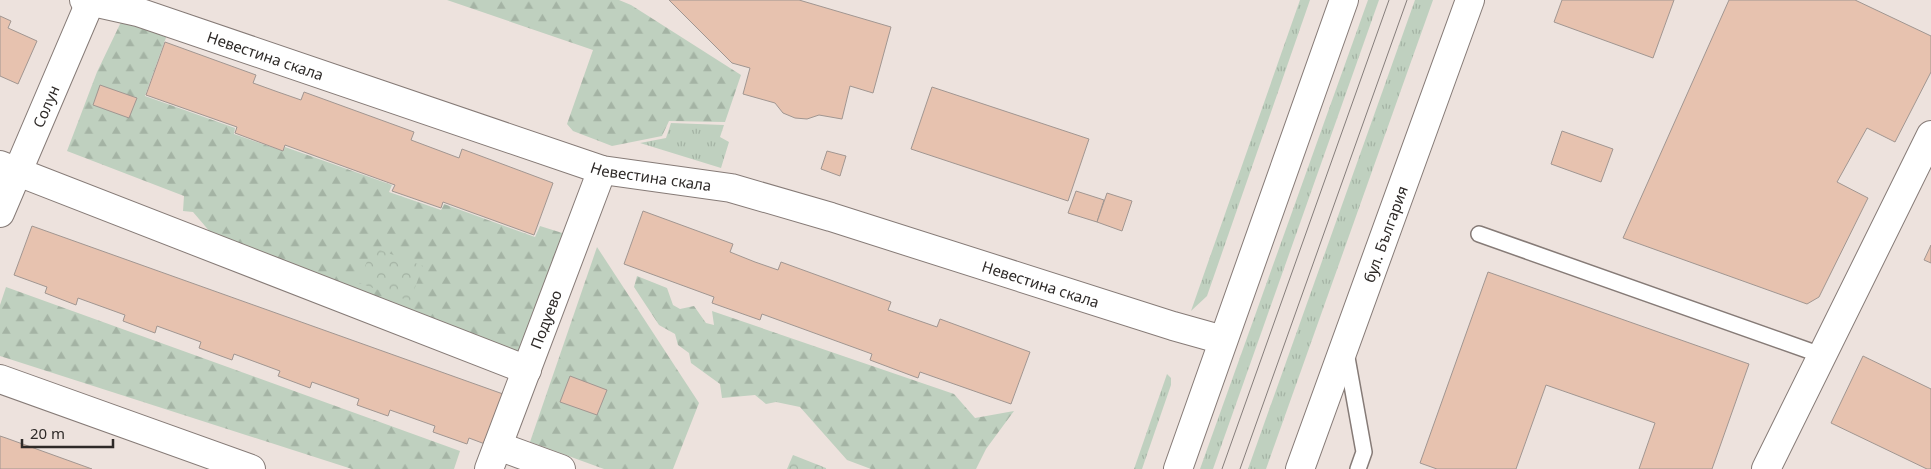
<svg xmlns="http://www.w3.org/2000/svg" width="1931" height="469" viewBox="0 0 1931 469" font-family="'Noto Sans',sans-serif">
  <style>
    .grass { fill: url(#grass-tufts) }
    .forest { fill: url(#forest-firs) }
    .park { fill: url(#park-crowns) }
    .building { fill: #e7c2af; stroke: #a19691 }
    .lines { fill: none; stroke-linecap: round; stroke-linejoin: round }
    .lane-casing { stroke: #867b77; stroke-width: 18 }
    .street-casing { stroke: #867b77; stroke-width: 30 }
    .primary-casing { stroke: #867b77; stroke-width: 30 }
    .lane { stroke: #fff; stroke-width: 15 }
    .street { stroke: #fff; stroke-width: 28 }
    .primary { stroke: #fff; stroke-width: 28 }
    .tram { stroke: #867e7b; stroke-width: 1 }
    .labels { text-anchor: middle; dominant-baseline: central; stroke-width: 4; stroke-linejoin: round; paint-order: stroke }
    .street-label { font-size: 15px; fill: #2e2a28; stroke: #ede2dd }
  </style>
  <defs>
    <pattern id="grass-tufts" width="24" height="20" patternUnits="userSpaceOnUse" patternTransform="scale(1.25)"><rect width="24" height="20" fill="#bfd0bf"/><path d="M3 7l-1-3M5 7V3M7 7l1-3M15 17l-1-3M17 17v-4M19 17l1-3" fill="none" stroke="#a4b3a4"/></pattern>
    <pattern id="forest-firs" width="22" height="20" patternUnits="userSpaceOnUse" patternTransform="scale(1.25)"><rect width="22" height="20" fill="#bfd0bf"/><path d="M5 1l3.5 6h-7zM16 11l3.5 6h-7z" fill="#a4b3a4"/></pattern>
    <pattern id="park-crowns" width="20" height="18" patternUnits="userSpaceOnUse" patternTransform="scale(1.25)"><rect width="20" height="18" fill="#bfd0bf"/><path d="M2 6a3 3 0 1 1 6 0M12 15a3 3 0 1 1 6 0" fill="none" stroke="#a4b3a4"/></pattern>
  </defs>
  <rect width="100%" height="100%" fill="#ede2dd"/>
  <g class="grass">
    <polygon points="1300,0 1310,0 1207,296 1191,311"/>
    <polygon points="1368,0 1379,0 1213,469 1200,469"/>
    <polygon points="1415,0 1433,0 1266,469 1248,469"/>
    <polygon points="671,123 724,125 720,137 729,142 721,168 640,143 666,138"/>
    <polygon points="1167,374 1171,378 1171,385 1142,469 1134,469"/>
  </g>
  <g class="forest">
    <polygon points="447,0 619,0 631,5 741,75 725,122 669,121 662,136 612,146 573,131 567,124 593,50"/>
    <polygon points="122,20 168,32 145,96 235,128 234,134 283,151 285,147 392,185 389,192 441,210 444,204 535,237 540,226 575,237 526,368 211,233 193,212 183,211 184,196 67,151 97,72"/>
    <polygon points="597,247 699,403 673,469 604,469 530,442"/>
    <polygon points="637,276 667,288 673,305 680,309 694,306 706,323 714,325 712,311 954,394 975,418 1014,411 986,449 976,469 871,469 847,460 800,407 776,402 766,404 755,395 722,398 720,384 691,363 689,353 678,345 675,334 659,325 634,287"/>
    <polygon points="6,287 460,451 454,469 352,469 0,356 0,305"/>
  </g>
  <g class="park">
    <polygon points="372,247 423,266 410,301 359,283"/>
    <polygon points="793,455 826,468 826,469 787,469"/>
  </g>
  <g class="building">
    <polygon points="669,0 799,0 891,27 873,93 850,86 842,119 819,115 807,119 795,118 783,113 775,103 743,94 750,68 732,63"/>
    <polygon points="1562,0 1674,0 1653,58 1554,22"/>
    <polygon points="1729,0 1855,0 1931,36 1931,72 1895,142 1867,128 1837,182 1868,198 1819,297 1807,304 1623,238"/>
    <polygon points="0,16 11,21 8,28 37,41 18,84 0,76"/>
    <polygon points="165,42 256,75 253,83 278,92 301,100 304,92 414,132 411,140 459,158 462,149 553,183 534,235 443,202 441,208 392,191 395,185 285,145 283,151 235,133 237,127 146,95"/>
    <polygon points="100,85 137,98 129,118 93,105"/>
    <polygon points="932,87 1089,139 1068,201 911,149"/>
    <polygon points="1562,131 1613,149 1601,182 1551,164"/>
    <polygon points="827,151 846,156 840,176 821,169"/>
    <polygon points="1076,191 1104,200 1097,222 1068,213"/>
    <polygon points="1107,193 1132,201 1122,231 1097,222"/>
    <polygon points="643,211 733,244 730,252 755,262 778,270 781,262 891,302 888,310 937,327 940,319 1030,352 1011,404 920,372 918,378 870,360 872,354 762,314 760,320 712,303 714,297 624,264"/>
    <polygon points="32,226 503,394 485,444 469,438 467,444 433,432 435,426 390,410 388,416 357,405 359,399 312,382 310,388 278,376 280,371 234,354 232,360 199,348 201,342 157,326 155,333 123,321 125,315 78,298 76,305 45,293 47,287 14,275"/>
    <polygon points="1931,245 1931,263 1924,260"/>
    <polygon points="1488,272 1749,364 1712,469 1639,469 1655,423 1546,385 1516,469 1437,469 1420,463"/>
    <polygon points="1863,356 1931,389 1931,469 1927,469 1831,423"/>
    <polygon points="570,376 607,390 597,415 560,402"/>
    <polygon points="0,436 6,438 92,469 0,469"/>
  </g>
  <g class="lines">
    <g class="lane-casing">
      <g id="lane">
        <polyline points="1479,234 1821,355"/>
        <polyline points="1346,352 1364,452 1358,469"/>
      </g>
    </g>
    <g class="street-casing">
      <g id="street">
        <path id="s1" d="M84 0 138 12 602 170 731 188 831 217 1173 326 1223 340"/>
        <polyline points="0,165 527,370"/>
        <path id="s2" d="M0 213 91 0"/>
        <polyline points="0,379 251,469"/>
        <polyline points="498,446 561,469"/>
        <path id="s3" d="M489 469 602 170"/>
        <polyline points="1766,469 1931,135"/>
      </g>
    </g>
    <g class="primary-casing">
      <g id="primary">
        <polyline points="1178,469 1344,0"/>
        <path id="s4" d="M1300 469 1470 0"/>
      </g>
    </g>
    <use href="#lane" class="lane"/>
    <use href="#street" class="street"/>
    <use href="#primary" class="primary"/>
    <g class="tram">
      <polyline points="1222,469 1389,0"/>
      <polyline points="1240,469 1407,0"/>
    </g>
  </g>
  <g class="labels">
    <g class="street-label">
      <text stroke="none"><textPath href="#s1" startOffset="190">Невестина скала</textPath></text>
      <text stroke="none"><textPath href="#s2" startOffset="116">Солун</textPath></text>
      <text stroke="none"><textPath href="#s1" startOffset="595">Невестина скала</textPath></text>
      <text stroke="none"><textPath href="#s4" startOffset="250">бул. България</textPath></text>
      <text stroke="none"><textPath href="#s1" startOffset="1000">Невестина скала</textPath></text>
      <text stroke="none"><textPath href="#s3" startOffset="160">Подуево</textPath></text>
    </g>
  </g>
  <path d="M22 439v8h91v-8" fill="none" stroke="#2e2a28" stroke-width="2.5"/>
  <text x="30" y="439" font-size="15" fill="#2e2a28" stroke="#ede2dd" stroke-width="4" paint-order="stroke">20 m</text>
</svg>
